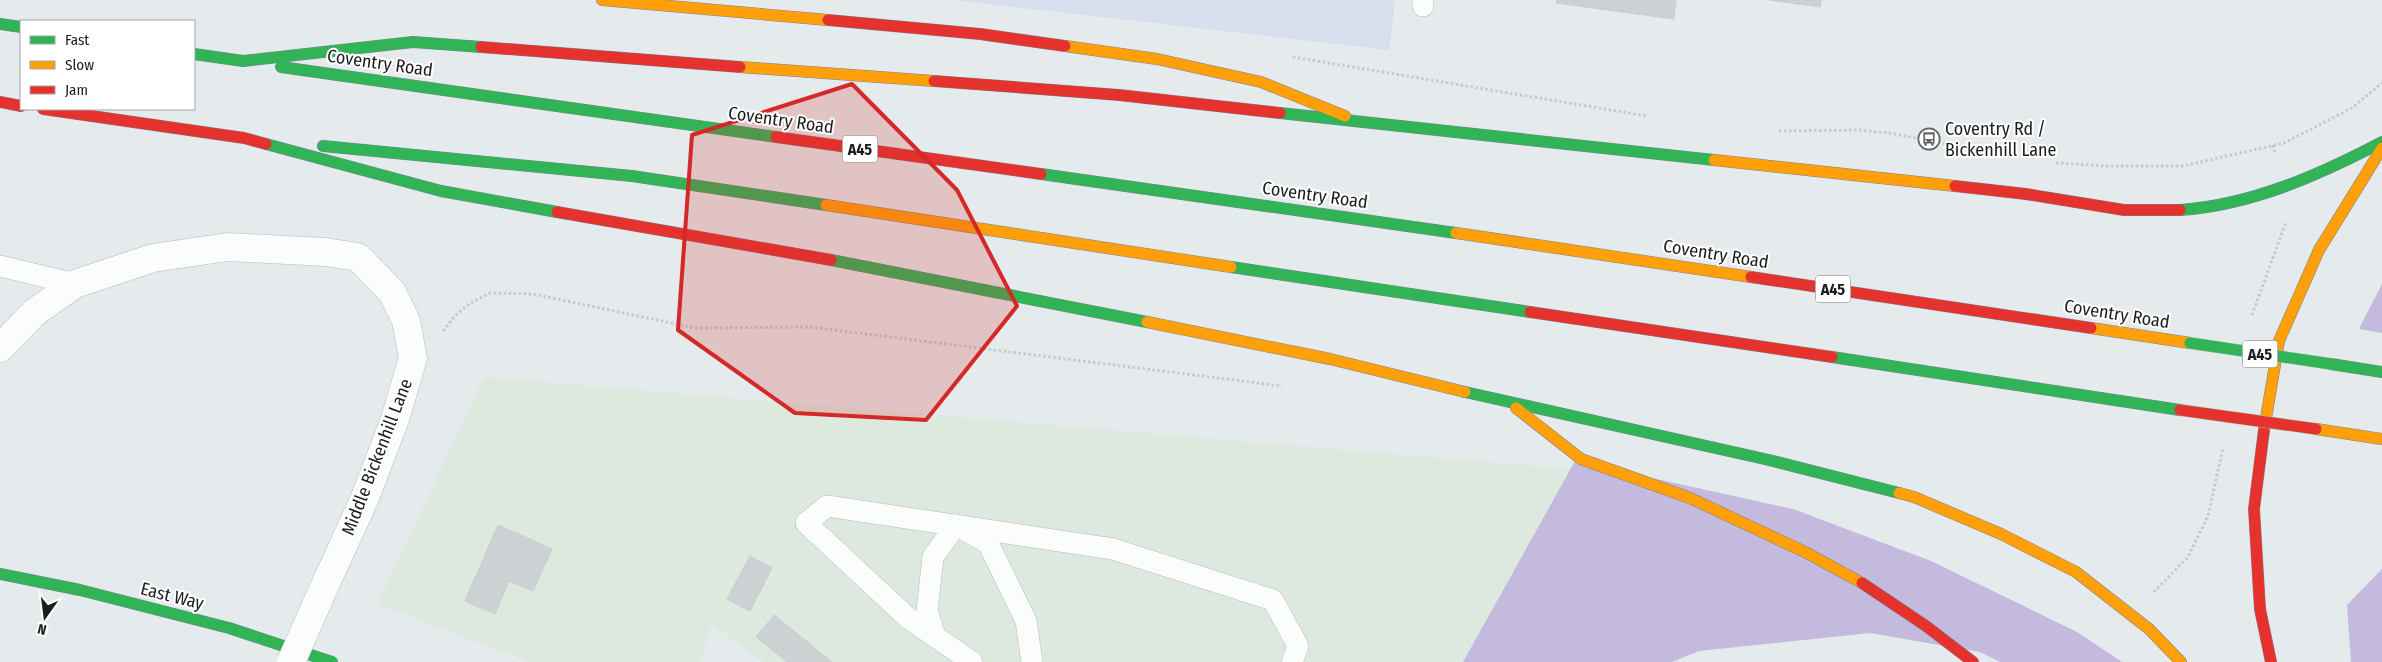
<svg xmlns="http://www.w3.org/2000/svg" width="2382" height="662" viewBox="0 0 2382 662" font-family="'Fira Sans Condensed',sans-serif">
  <style>
    .industrial { fill: #dde9de }
    .farmland { fill: #d7dfee }
    .forest { fill: #c4badd }
    .building { fill: #ccd1d3; stroke: #c6cecf }
    .lines { fill: none; stroke-linecap: round; stroke-linejoin: round }
    .lane-casing { stroke: #b8bbbc; stroke-width: 22 }
    .street-casing { stroke: #b8bbbc; stroke-width: 29 }
    .fast-casing { stroke: #7c8497; stroke-width: 12 }
    .slow-casing { stroke: #7c8497; stroke-width: 12 }
    .jam-casing { stroke: #7c8497; stroke-width: 12 }
    .path { stroke: #becfcb; stroke-width: 3; stroke-dasharray: 2.5 2.5; stroke-linecap: butt }
    .lane { stroke: #fbfcfc; stroke-width: 21 }
    .street { stroke: #fbfcfc; stroke-width: 28 }
    .fast { stroke: #30b455; stroke-width: 11 }
    .slow { stroke: #ff9f0a; stroke-width: 11 }
    .jam { stroke: #e5322d; stroke-width: 11 }
    .street-bridge-casing { stroke: #b8bbbc; stroke-width: 29; stroke-linecap: butt }
    .fast-bridge-casing { stroke: #99c2a7; stroke-width: 12; stroke-linecap: butt }
    .jam-bridge-casing { stroke: #99c2a7; stroke-width: 12; stroke-linecap: butt }
    .street-bridge { stroke: #fbfcfc; stroke-width: 28 }
    .fast-bridge { stroke: #30b455; stroke-width: 11 }
    .jam-bridge { stroke: #e5322d; stroke-width: 11 }
    .marked { fill: #d62828; fill-opacity: 0.2; stroke: #d62828; stroke-width: 4; stroke-linejoin: round }
    .labels { text-anchor: middle; dominant-baseline: central; stroke-width: 4; stroke-linejoin: round; paint-order: stroke }
    .shield { fill: #fff; stroke: #616161; stroke-width: 1 }
    .shield-label { font-size: 16px; font-weight: bold; fill: #1d1d1d }
    .street-label { font-size: 18px; fill: #1d1d1d; stroke: #fff }
    .poi-label { font-size: 18px; fill: #1d1d1d; stroke: #fff; text-anchor: start }
  </style>
  <rect width="100%" height="100%" fill="#e5eaec"/>
  <polygon class="industrial" points="484,377 1571,469 1463,662 764,662 712,624 700,662 529,662 378,604"/>
  <polygon class="farmland" points="953,0 1395,0 1389,50"/>
  <g class="forest">
    <polygon points="2382,284 2382,333 2359,329"/>
    <polygon points="1575,461 1793,509 1931,561 2077,632 2122,662 2000,662 1980,652 1870,633 1699,651 1672,662 1463,662"/>
    <polygon points="2382,569 2382,662 2351,662 2347,605"/>
  </g>
  <g class="building">
    <polygon points="1557,0 1676,0 1674,19 1556,3"/>
    <polygon points="1769,0 1821,0 1820,7"/>
    <polygon points="498,525 552,549 533,591 509,581 495,614 465,601"/>
    <polygon points="750,556 772,568 750,611 727,599"/>
    <polygon points="774,615 832,662 787,662 756,637"/>
  </g>
  <g class="lines">
    <g class="lane-casing">
      <g id="lane">
        <polyline points="1423,0 1423,6"/>
        <polyline points="0,266 75,284"/>
        <polyline points="935,636 927,611 933,557 956,525 988,543 1026,621 1032,662"/>
        <polyline points="972,662 908,618 806,523 827,506 1113,549 1273,600 1298,646 1292,662"/>
      </g>
    </g>
    <g class="street-casing">
      <polyline id="street" points="0,348 35,312 75,284 153,258 228,247 325,252 358,257 392,292 406,321 413,358 395,419 364,500 326,583"/>
    </g>
    <g class="fast-casing">
      <g id="fast">
        <polyline points="0,24 21,27"/>
        <polyline points="194,54 243,61 413,42 481,47"/>
        <polyline points="281,67 776,137"/>
        <polyline points="1280,113 1714,160"/>
        <polyline points="266,144 441,191 557,212"/>
        <polyline points="323,146 632,176 826,205"/>
        <polyline points="1041,174 1456,233"/>
        <path d="M2180 210C2252 205 2319 175 2382 142"/>
        <polyline points="831,260 1147,322"/>
        <polyline points="1231,267 1530,312"/>
        <polyline points="1832,357 2180,410"/>
        <polyline points="2331,364 2382,372"/>
        <polyline points="1465,392 1769,460 1899,493"/>
        <polyline points="0,574 80,590 229,628 332,662"/>
      </g>
    </g>
    <g class="slow-casing">
      <g id="slow">
        <polyline points="602,0 828,20"/>
        <polyline points="1065,46 1157,59 1261,82 1345,116"/>
        <polyline points="740,67 934,81"/>
        <polyline points="1714,160 1955,186"/>
        <polyline points="826,205 1231,267"/>
        <polyline points="1456,233 1751,277"/>
        <polyline points="1147,322 1330,359 1465,392"/>
        <polyline points="2091,328 2190,343"/>
        <polyline points="1516,408 1581,459 1690,498 1807,553 1862,583"/>
        <polyline points="2316,429 2382,439"/>
        <polyline points="2264,430 2279,341 2319,250 2382,148"/>
        <polyline points="1899,493 1914,497 2001,534 2076,572 2149,629 2181,662"/>
      </g>
    </g>
    <g class="jam-casing">
      <g id="jam">
        <polyline points="828,20 980,34 1065,46"/>
        <polyline points="481,47 740,67"/>
        <polyline points="934,81 1119,95 1280,113"/>
        <polyline points="0,102 21,106"/>
        <polyline points="43,109 244,138 266,144"/>
        <polyline points="776,137 1041,174"/>
        <polyline points="1955,186 2026,194 2124,210 2180,210"/>
        <polyline points="557,212 831,260"/>
        <polyline points="1751,277 2091,328"/>
        <polyline points="1530,312 1832,357"/>
        <polyline points="2264,430 2254,509 2260,609 2271,662"/>
        <polyline points="1862,583 1926,626 1973,662"/>
      </g>
    </g>
    <g class="path">
      <polyline points="1293,57 1647,116"/>
      <polyline points="1779,131 1858,130 1890,133 2013,157"/>
      <polyline points="2273,145 2275,154"/>
      <polyline points="2056,163 2107,166 2183,166 2284,143 2352,108 2382,83"/>
      <polyline points="2252,315 2286,222"/>
      <polyline points="443,331 455,316 469,304 490,293 533,294 695,328 810,327 1282,386"/>
      <polyline points="2154,592 2188,557 2208,516 2223,448"/>
    </g>
    <use href="#lane" class="lane"/>
    <use href="#street" class="street"/>
    <use href="#fast" class="fast"/>
    <use href="#slow" class="slow"/>
    <use href="#jam" class="jam"/>
    <g class="street-bridge-casing">
      <polyline id="street-bridge" points="291,662 326,583"/>
    </g>
    <g class="fast-bridge-casing">
      <polyline id="fast-bridge" points="2190,343 2331,364"/>
    </g>
    <g class="jam-bridge-casing">
      <polyline id="jam-bridge" points="2180,410 2316,429"/>
    </g>
    <use href="#street-bridge" class="street-bridge"/>
    <use href="#fast-bridge" class="fast-bridge"/>
    <use href="#jam-bridge" class="jam-bridge"/>
  </g>
  <path class="marked" d="M852 84 957 190 1017 306 926 420 795 413 678 330 692 135Z"/>
  <defs>
    <g id="bus-ring" transform="scale(1.125)"><circle r="9.5" fill="#fff" stroke="#636565" stroke-width="1.5"/><path d="M-5-6H5V4H4V6H2V4H-2V6H-4V4H-5ZM-3.5-4V0h7V-4ZM-3.5 1.2v1.5H-2V1.2ZM2 1.2v1.5H3.5V1.2Z" fill="#636565"/></g>
  </defs>
  <g fill-rule="evenodd">
    <use href="#bus-ring" x="1929" y="139"/>
  </g>
  <g class="labels">
    <g class="shield">
      <rect x="842.5" y="135.5" width="35" height="27" rx="4"/>
      <rect x="1815.5" y="275.5" width="35" height="27" rx="4"/>
      <rect x="2242.5" y="340.5" width="35" height="27" rx="4"/>
    </g>
    <g class="shield-label">
      <text x="860" y="149">A45</text>
      <text x="1833" y="289">A45</text>
      <text x="2260" y="354">A45</text>
    </g>
    <g class="street-label">
      <text transform="translate(380 63) rotate(8)">Coventry Road</text>
      <text transform="translate(781 120) rotate(8)">Coventry Road</text>
      <text transform="translate(1315 195) rotate(8)">Coventry Road</text>
      <text transform="translate(1716 254) rotate(9)">Coventry Road</text>
      <text transform="translate(2117 314) rotate(9)">Coventry Road</text>
      <text transform="translate(377 457) rotate(-69)">Middle Bickenhill Lane</text>
      <text transform="translate(172 596) rotate(14)">East Way</text>
    </g>
    <g class="poi-label">
      <text x="1945" y="129">Coventry Rd /<tspan x="1945" dy="21">Bickenhill Lane</tspan></text>
    </g>
  </g>
  <rect x="20" y="20" width="175" height="90" fill="#ffffff" stroke="#a5a5a5"/>
  <rect x="30" y="36" width="25" height="8" fill="#30b455" stroke="#a5a5a5"/>
  <text x="65" y="45" font-size="15" fill="#1d1d1d">Fast</text>
  <rect x="30" y="61" width="25" height="8" fill="#ff9f0a" stroke="#a5a5a5"/>
  <text x="65" y="70" font-size="15" fill="#1d1d1d">Slow</text>
  <rect x="30" y="86" width="25" height="8" fill="#e5322d" stroke="#a5a5a5"/>
  <text x="65" y="95" font-size="15" fill="#1d1d1d">Jam</text>
  <g transform="translate(45 617) rotate(194)" stroke="#ffffff" stroke-width="4" paint-order="stroke">
  <path d="M0-4L9 19L0 12L-9 19Z" fill="#1d1d1d"/>
  <text y="-8" font-size="14" font-weight="bold" text-anchor="middle" fill="#1d1d1d">N</text>
  </g>
</svg>
